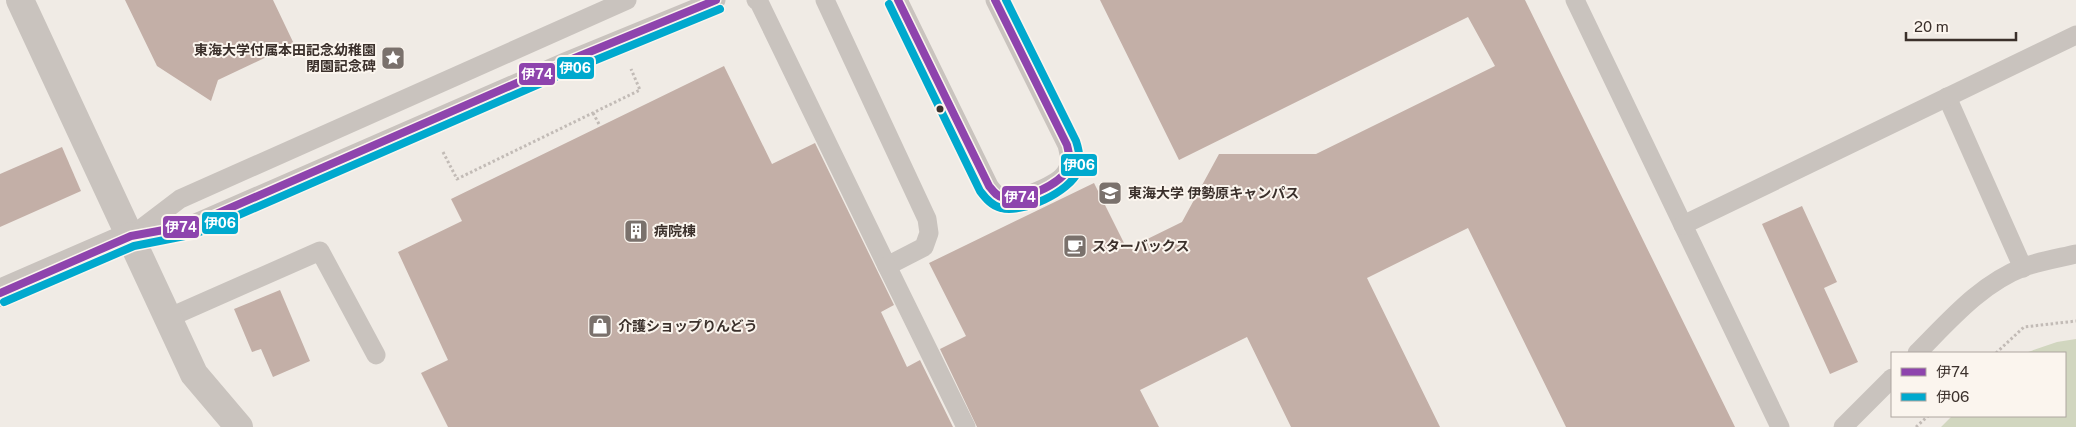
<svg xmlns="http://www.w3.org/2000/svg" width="2076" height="427" viewBox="0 0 2076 427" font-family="'Public Sans','Noto Sans JP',sans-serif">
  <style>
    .green { fill: #d1d6bf }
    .building { fill: #c3afa7 }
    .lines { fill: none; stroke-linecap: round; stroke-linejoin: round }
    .path { stroke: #c2bbb6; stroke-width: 3; stroke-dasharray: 2.5 2.5; stroke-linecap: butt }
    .service { stroke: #c9c3be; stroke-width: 19 }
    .minor { stroke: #c9c3be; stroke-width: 28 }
    .tertiary { stroke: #c9c3be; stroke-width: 28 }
    .bus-1-casing { stroke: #fbf5ee; stroke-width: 11 }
    .bus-2-casing { stroke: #fbf5ee; stroke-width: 11 }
    .bus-1 { stroke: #8e44ad; stroke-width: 8 }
    .bus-2 { stroke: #00a9ce; stroke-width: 8 }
    .bus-dot { fill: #3b302b; stroke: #fbf5ee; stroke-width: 2 }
    .labels { text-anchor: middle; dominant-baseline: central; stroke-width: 4; stroke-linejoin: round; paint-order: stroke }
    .poi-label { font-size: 14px; font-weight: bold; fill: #3b302b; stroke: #fbf5ee; text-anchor: start }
    .line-badge { stroke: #fbf5ee; stroke-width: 2 }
    .badge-label { font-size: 14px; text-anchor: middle; font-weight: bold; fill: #fff }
  </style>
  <rect width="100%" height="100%" fill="#f0ebe5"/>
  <polygon class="green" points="2076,339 2076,427 1941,427 1952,416 2065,416 2065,353 2025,353 2057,342"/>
  <g class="building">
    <polygon points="125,0 273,0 294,44 218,80 211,101 157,66"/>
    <polygon points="1100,0 1525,0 1735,427 1566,427 1468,228 1367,278 1440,427 1291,427 1247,337 1140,390 1159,427 977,427 940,349 966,336 929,263 1094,183 1127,249 1182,222 1219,154 1316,154 1495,66 1468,17 1179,160"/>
    <polygon points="724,66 772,164 815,143 894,305 881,312 907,367 920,360 953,427 448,427 421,373 448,360 398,252 462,221 451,199"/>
    <polygon points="62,147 81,191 0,227 0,174"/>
    <polygon points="1802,206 1837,282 1824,288 1858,362 1830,374 1762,224"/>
    <polygon points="280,290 310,361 273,377 261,349 252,352 234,309"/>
  </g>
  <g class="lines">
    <g class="path">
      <polyline points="593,113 600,126"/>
      <polyline points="443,152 457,179 640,90 631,69"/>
      <polyline points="1996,353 2024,327 2076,321"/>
      <polyline points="1916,427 1928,416"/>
    </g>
    <g class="service">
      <polyline points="756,0 759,2 887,266 924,247 929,233 927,219 825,0"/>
      <path d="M898 0 989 186C994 193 998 198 1007 199 1021 200 1059 184 1066 172 1072 163 1069 154 1067 145L995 0"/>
      <polyline points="1575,0 1780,427"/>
      <polyline points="1947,97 2023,268"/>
      <polyline points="1683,225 2076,35"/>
      <polyline points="134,234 180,199 627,0"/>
      <polyline points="131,236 191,225 565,62 716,0"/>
      <polyline points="887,266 966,427"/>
      <polyline points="168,318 320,251 376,355"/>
      <path d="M1917 353C1949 321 1980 284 2024 267 2041 261 2059 258 2076 254"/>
      <polyline points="1843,427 1892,378"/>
    </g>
    <polyline class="minor" points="20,0 194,374 239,427"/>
    <polyline class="tertiary" points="0,293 131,236"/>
    <g class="bus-1-casing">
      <g id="bus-1">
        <path d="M898 0 989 186C993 191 997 197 1004 198 1019 203 1062 184 1068 168 1071 161 1069 153 1067 145L995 0"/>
        <polyline points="0,293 131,236 191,225 565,62 716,0"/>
      </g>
    </g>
    <g class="bus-2-casing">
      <g id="bus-2">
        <path d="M889 4 980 191C986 199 992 206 1001 208 1022 214 1070 192 1078 171 1081 161 1079 150 1076 141L1006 0"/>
        <polyline points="4,302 134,246 195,234 569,71 720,9"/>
      </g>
    </g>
    <use href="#bus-1" class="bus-1"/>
    <use href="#bus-2" class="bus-2"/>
  </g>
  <defs>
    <g id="sight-square" transform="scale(1.25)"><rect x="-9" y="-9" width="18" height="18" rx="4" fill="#7a716c" stroke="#fbf5ee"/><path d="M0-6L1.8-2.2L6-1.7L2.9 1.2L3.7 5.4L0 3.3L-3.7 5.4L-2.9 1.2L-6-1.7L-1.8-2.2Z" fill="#fff"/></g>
    <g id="university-square" transform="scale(1.25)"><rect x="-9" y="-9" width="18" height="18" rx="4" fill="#7a716c" stroke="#fbf5ee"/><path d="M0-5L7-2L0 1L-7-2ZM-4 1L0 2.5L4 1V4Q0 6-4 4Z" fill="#fff"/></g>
    <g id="building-square" transform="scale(1.25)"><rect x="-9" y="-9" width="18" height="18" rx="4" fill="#7a716c" stroke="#fbf5ee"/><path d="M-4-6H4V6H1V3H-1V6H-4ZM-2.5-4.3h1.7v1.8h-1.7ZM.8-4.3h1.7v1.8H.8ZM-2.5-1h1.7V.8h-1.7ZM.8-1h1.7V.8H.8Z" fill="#fff"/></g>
    <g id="cafe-square" transform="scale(1.25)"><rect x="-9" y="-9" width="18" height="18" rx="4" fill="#7a716c" stroke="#fbf5ee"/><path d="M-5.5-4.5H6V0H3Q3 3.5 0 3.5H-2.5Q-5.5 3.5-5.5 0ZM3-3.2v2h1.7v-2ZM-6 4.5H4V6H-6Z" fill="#fff"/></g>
    <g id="shop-square" transform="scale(1.25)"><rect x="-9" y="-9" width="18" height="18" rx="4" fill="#7a716c" stroke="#fbf5ee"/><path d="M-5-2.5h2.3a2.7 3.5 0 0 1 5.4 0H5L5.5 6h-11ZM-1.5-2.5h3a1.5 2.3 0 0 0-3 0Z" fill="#fff"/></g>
  </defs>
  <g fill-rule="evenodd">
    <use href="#sight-square" x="393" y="58"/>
    <use href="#university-square" x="1110" y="193"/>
    <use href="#building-square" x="636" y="231"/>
    <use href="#cafe-square" x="1075" y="246"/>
    <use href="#shop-square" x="600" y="326"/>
  </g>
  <circle class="bus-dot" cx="940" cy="109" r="4.5"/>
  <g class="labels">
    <g class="poi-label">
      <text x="376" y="50" text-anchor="end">東海大学付属本田記念幼稚園<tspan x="376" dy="16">閉園記念碑</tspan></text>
      <text x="1128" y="193">東海大学 伊勢原キャンパス</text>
      <text x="654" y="231">病院棟</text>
      <text x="1092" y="246">スターバックス</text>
      <text x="618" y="326">介護ショップりんどう</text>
    </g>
  </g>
  <g class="line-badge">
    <rect x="556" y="56" width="39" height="24" rx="5" fill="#00a9ce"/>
    <rect x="518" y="62" width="38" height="24" rx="5" fill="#8e44ad"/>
    <rect x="1060" y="153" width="38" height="24" rx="5" fill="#00a9ce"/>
    <rect x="1001" y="185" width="38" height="24" rx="5" fill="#8e44ad"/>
    <rect x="201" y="211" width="38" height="24" rx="5" fill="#00a9ce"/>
    <rect x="162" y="215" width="38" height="24" rx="5" fill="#8e44ad"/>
  </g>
  <g class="badge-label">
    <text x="575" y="73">伊06</text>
    <text x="537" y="79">伊74</text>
    <text x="1079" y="170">伊06</text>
    <text x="1020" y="202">伊74</text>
    <text x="220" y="228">伊06</text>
    <text x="181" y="232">伊74</text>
  </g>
  <rect x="1891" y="352" width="175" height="65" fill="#fbf5ee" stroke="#aea6a0"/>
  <rect x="1901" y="368" width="25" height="8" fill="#8e44ad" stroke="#aea6a0"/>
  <text x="1936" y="377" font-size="15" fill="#3b302b">伊74</text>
  <rect x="1901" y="393" width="25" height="8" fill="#00a9ce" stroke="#aea6a0"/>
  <text x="1936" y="402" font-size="15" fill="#3b302b">伊06</text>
  <path d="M1906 32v8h110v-8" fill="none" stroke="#3b302b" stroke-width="2.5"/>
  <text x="1914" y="32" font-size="15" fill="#3b302b" stroke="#fbf5ee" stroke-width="4" paint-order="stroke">20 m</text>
</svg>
